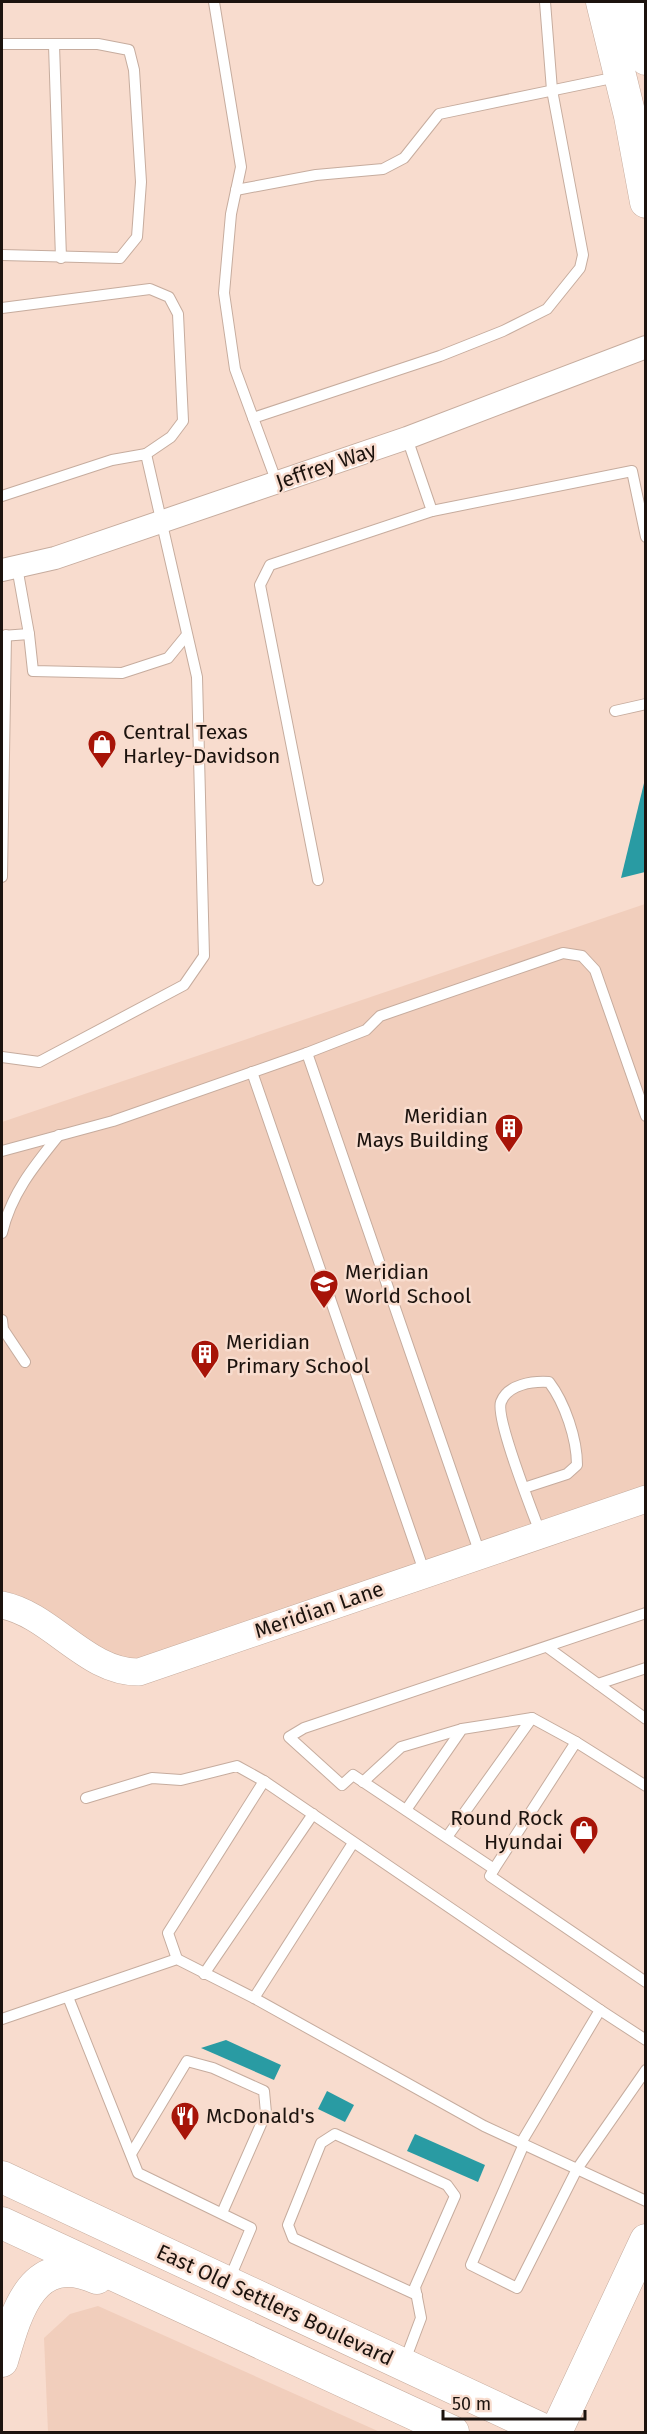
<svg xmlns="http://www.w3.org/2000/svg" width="647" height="2434" viewBox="0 0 647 2434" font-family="'Fira Sans',sans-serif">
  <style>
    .built { fill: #f1cebc }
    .water { fill: #299ba3 }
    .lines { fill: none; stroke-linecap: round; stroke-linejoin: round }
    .service-casing { stroke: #c6ac9e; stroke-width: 12 }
    .minor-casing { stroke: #c6ac9e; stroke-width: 24 }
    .tertiary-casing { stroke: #c6ac9e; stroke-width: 28 }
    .secondary-casing { stroke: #c6ac9e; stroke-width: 33 }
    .service { stroke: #fff; stroke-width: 10 }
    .minor { stroke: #fff; stroke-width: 22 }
    .tertiary { stroke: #fff; stroke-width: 27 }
    .secondary { stroke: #fff; stroke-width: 32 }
    .labels { text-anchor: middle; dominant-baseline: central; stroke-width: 5; stroke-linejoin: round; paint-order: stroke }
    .street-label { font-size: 21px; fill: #1c130e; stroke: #f8dcce }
    .poi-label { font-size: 21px; fill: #1c130e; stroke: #f8dcce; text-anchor: start }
  </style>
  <rect width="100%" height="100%" fill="#f8dcce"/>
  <g class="built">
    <polygon points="645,904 645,1495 137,1668 2,1600 2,1122"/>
    <polygon points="98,2306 380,2432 48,2432 44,2338 70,2314"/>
  </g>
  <g class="water">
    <polygon points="645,779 645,872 621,878"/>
    <polygon points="226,2040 281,2065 274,2080 201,2048"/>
    <polygon points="327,2091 354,2105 345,2122 318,2109"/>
    <polygon points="415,2134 485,2165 478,2182 407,2151"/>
  </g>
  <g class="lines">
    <g class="service-casing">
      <g id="service">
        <polyline points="214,2 241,167 231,214 224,293 235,369 277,483"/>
        <polyline points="2,44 98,44 129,50 134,70 141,182 137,237 120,258 2,255"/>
        <polyline points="54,45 61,258"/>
        <polyline points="236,190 316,175 383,169 404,158 439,114 617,77"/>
        <polyline points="2,308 150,289 169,297 178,314 183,421 171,437 146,454"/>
        <polyline points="253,418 440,356 503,331 547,309 580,268 583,255 552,90 545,2"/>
        <polyline points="2,496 112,460 146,454 197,677 204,956 184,985 39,1062 2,1057"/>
        <polyline points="432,511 632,471 646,537"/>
        <polyline points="29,634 33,671 122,673 168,658 186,636"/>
        <polyline points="2,636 29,634 17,567"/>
        <polyline points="615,711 646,704"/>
        <polyline points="2,877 6,635"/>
        <polyline points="318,880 260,585 270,565 432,511 407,438"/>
        <polyline points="307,1053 366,1030 380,1016 563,953 582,956 595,970 646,1116"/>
        <polyline points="252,1072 425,1574"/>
        <polyline points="2,1151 113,1121 307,1053 480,1554"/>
        <path d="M2 1233C11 1194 34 1166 59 1135"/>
        <polyline points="2,1320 3,1329 25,1362"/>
        <path d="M524 1488 567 1474 577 1465C577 1439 565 1403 549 1382 533 1381 508 1384 501 1402 495 1418 533 1513 541 1535"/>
        <polyline points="646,1613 304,1728 289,1737 342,1785 353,1775 494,1869 490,1876 646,1982"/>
        <polyline points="547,1647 646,1719"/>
        <polyline points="598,1684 646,1668"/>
        <polyline points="532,1718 576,1742"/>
        <polyline points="363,1782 401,1747 462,1729"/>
        <polyline points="86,1798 152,1778 181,1780 237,1766 264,1781 600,2010 521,2143"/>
        <polyline points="406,1810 462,1729 532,1718 447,1837"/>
        <polyline points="494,1869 576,1742 646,1786"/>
        <polyline points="177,1959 168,1933 264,1781"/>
        <polyline points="204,1974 313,1814"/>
        <polyline points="68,1997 138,2173 251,2228 229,2280"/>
        <polyline points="254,1998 353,1843"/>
        <polyline points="600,2010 646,2040"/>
        <polyline points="2,2019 177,1959 254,1998 484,2126 646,2201"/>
        <polyline points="524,2144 471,2265 517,2288 577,2169 646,2070"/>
        <polyline points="131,2154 187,2061 213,2068 264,2091 266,2113 222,2213"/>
        <polyline points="404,2363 421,2318 415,2287 455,2196 447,2185 335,2134 321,2143 288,2225 293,2238 417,2295"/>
      </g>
    </g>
    <g class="minor-casing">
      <polyline id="minor" points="2,570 55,558 407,438 646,347"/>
    </g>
    <g class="tertiary-casing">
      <path id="tertiary" d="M2 1605C52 1615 87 1673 139 1672L646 1499"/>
    </g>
    <g class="secondary-casing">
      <g id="secondary">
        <polyline points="602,2 630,116 646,202"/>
        <polyline points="634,2 646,59"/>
        <polyline points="2,2177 548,2432"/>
        <polyline points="2,2223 453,2432"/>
        <path d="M2 2361C16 2313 32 2250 97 2278"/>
        <polyline points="556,2432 646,2240"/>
      </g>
    </g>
    <use href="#service" class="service"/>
    <use href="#minor" class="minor"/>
    <use href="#tertiary" class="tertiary"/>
    <use href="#secondary" class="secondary"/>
  </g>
  <defs>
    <g id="shop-pin" transform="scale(1.5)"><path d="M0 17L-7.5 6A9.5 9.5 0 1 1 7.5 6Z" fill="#a71408" stroke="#f8dcce"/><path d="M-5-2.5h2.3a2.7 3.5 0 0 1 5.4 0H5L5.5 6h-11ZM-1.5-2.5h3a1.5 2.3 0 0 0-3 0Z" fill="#fff"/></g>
    <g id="building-pin" transform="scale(1.5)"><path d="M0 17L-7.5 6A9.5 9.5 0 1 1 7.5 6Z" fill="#a71408" stroke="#f8dcce"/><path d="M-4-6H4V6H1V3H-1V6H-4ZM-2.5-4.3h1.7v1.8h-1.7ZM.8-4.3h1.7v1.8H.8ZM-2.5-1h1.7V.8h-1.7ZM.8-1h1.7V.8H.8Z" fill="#fff"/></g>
    <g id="school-pin" transform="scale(1.5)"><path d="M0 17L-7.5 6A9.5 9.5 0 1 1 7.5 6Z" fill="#a71408" stroke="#f8dcce"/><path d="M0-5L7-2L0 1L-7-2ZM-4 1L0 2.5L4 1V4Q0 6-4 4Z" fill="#fff"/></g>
    <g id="restaurant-pin" transform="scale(1.5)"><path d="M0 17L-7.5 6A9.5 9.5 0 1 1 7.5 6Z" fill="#a71408" stroke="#f8dcce"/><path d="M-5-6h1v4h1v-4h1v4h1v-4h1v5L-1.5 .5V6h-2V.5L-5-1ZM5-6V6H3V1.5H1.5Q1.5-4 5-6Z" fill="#fff"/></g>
  </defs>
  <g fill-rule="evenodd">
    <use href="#shop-pin" x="102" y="744"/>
    <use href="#building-pin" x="509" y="1128"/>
    <use href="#school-pin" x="324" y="1284"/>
    <use href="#building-pin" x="205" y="1354"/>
    <use href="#shop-pin" x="584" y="1830"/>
    <use href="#restaurant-pin" x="185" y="2116"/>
  </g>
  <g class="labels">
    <g class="street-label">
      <text transform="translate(326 466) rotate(-19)">Jeffrey Way</text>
      <text transform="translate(319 1610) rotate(-19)">Meridian Lane</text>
      <text transform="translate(275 2305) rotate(25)">East Old Settlers Boulevard</text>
    </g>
    <g class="poi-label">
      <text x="123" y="732">Central Texas<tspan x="123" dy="24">Harley-Davidson</tspan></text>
      <text x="488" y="1116" text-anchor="end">Meridian<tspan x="488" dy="24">Mays Building</tspan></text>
      <text x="345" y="1272">Meridian<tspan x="345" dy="24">World School</tspan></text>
      <text x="226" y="1342">Meridian<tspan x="226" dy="24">Primary School</tspan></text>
      <text x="563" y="1818" text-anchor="end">Round Rock<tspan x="563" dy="24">Hyundai</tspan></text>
      <text x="206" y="2116">McDonald's</text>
    </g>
  </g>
  <rect width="647" height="2434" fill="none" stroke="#1c130e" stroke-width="6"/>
  <path d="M443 2410v9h142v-9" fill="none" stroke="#1c130e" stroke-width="3"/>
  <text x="452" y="2410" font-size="18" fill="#1c130e" stroke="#f8dcce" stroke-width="4.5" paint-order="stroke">50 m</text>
</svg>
